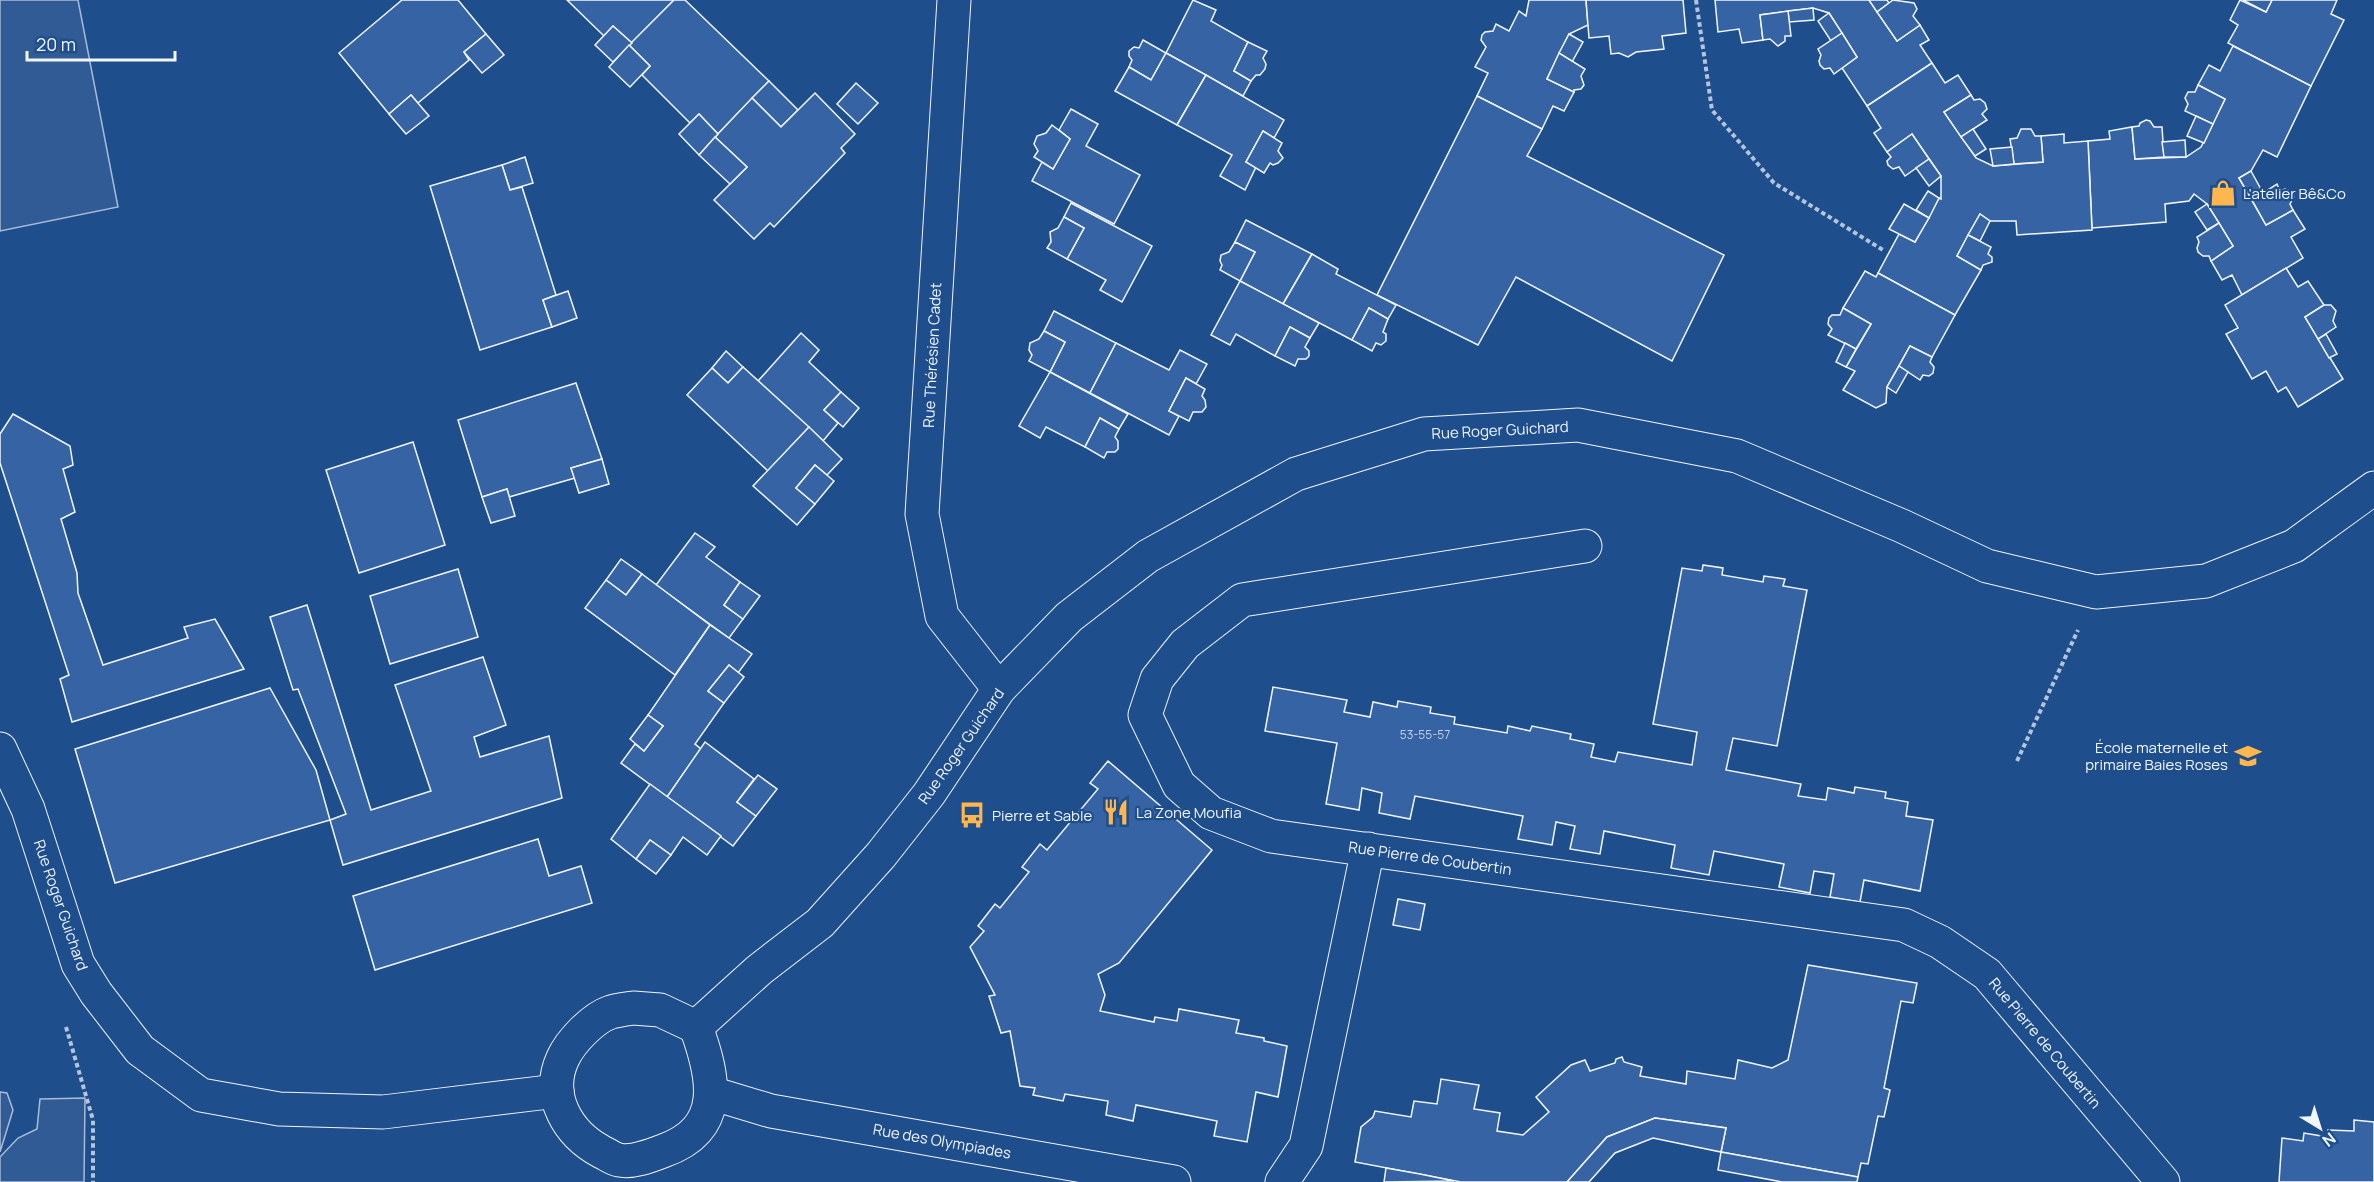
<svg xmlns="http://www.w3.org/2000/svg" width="2374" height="1182" viewBox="0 0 2374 1182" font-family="Manrope,sans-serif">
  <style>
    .green { fill: #305b95; stroke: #a8bbd7; stroke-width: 1.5 }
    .building { fill: #3563a3; stroke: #f2f6ff; stroke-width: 1.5 }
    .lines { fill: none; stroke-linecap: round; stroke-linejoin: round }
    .minor-casing { stroke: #f2f6ff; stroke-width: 35 }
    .path { stroke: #b3c4dc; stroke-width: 4; stroke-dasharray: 4.5 3; stroke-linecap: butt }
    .minor { stroke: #1f4e8c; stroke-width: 33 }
    .labels { text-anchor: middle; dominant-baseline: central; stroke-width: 4.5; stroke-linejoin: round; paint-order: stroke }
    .number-label { font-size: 12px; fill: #c3d1e8 }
    .poi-label { font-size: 15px; fill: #f2f6ff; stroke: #1f4e8c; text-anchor: start }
    .street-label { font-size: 15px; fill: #f2f6ff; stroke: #1f4e8c }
  </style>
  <rect width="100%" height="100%" fill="#1f4e8c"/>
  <g class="green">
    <polygon points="0,0 78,0 118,207 0,231"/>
    <polygon points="0,1092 7,1093 13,1110 0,1152"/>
    <polygon points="85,1098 84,1182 0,1182 0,1157 18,1138 37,1129 40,1099"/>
  </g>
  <g class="building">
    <polygon points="402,0 458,0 486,34 464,52 469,60 418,103 411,95 389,114 339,53"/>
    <polygon points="567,0 674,0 632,43 613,26 604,36"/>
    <polygon points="674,0 685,0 769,81 718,134 699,114 690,123 642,75 650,66 629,45"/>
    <polygon points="1193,0 1216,10 1211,21 1248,42 1234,71 1251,81 1243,96 1166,53"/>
    <polygon points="1529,0 1586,0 1588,25 1569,34 1547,79 1574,92 1564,111 1553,106 1542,129 1477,96 1488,73 1475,67 1486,47 1481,40 1482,35 1485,32 1493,31 1496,24 1509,31 1519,11 1526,16"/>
    <polygon points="1586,0 1683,0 1686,33 1662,36 1664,49 1636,52 1628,57 1619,53 1611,54 1609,36 1589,38"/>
    <polygon points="1715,0 1869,0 1897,41 1920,25 1929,40 1920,45 1932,63 1867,106 1842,68 1857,57 1829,13 1813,8 1760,15 1763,40 1742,43 1739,29 1718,32"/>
    <polygon points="1869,0 1887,0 1889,3 1877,12"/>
    <polygon points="1893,0 1914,3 1917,9 1913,16 1920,25 1897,41 1877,12"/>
    <polygon points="2240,0 2266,12 2272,0 2337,0 2331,14 2344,20 2311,86 2228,43 2238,25 2230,20"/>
    <polygon points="2243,0 2272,0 2266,12"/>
    <polygon points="1813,8 1814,20 1789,22 1788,11"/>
    <polygon points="1788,11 1791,36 1785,36 1785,41 1778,46 1770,39 1763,40 1760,15"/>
    <polygon points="1829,13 1842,33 1831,41 1818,21"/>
    <polygon points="613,26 632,43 613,62 595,45"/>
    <polygon points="1842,33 1857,57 1834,74 1830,68 1824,69 1820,65 1819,61 1821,55 1818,49"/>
    <polygon points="486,34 504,55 482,73 464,52"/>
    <polygon points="1569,34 1583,42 1572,62 1559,53"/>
    <polygon points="1143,40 1166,53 1151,80 1129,67 1132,60 1129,56 1129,51 1134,47 1139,48"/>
    <polygon points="1248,42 1267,51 1263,58 1266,64 1265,69 1260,75 1256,75 1251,81 1234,71"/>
    <polygon points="629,45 650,66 630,87 609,67"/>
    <polygon points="2233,46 2311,86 2277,157 2263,150 2251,171 2239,178 2266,225 2293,210 2305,229 2291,237 2303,258 2242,295 2232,275 2222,280 2211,261 2233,246 2207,204 2194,194 2189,201 2165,204 2166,222 2092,228 2088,141 2110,139 2109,131 2132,127 2135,159 2186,157 2201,147 2225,99 2198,85 2209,65 2220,71"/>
    <polygon points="1166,53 1206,75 1177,125 1115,91 1129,67 1151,80"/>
    <polygon points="1559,53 1585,69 1581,76 1584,85 1581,89 1574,90 1574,92 1547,79"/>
    <polygon points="1932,63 1945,83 1958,75 1971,95 1944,112 1976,158 1993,166 2043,162 2041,136 2064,134 2064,143 2088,141 2092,230 2017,235 2016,221 1990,221 1980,214 1957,256 1981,270 1955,315 1878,273 1899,234 1915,242 1939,198 1941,199 1941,176 1912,134 1887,152 1874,133 1881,128 1867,106"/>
    <polygon points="1206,75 1284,120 1274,138 1263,131 1246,162 1256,167 1245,190 1220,176 1232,155 1177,125"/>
    <polygon points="769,81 798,110 781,127 752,98"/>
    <polygon points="856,83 878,103 858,124 837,104"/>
    <polygon points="2198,85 2225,99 2213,124 2185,111 2188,104 2185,98 2188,92 2195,92"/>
    <polygon points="815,93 855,134 841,148 845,153 774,227 770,223 754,239 714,200 747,167 715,137 752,98 781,127"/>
    <polygon points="411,95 429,116 406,134 389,114"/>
    <polygon points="1971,95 1974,100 1980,99 1985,103 1987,109 1982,114 1987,120 1961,137 1944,112"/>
    <polygon points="1477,96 1542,129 1527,156 1724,255 1672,361 1516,277 1478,345 1377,295"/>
    <polygon points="1071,109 1098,124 1086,146 1140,175 1114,224 1032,181 1042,162 1053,169 1070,139 1059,130"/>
    <polygon points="699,114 718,134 699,155 679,134"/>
    <polygon points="2196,116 2213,124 2204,143 2187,136"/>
    <polygon points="2146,120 2150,121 2154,127 2162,127 2164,157 2135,159 2132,127 2139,126 2140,123"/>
    <polygon points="1052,125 1070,139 1053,169 1034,157 1038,151 1034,144 1037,136 1046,133"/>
    <polygon points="1973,129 1986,149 1975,156 1961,137"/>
    <polygon points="2021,129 2031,129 2035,136 2041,136 2043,162 2014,164 2010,139 2017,138"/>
    <polygon points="1263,131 1282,143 1278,151 1283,158 1278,163 1273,165 1270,163 1264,173 1246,162"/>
    <polygon points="1912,134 1929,159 1905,176 1899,167 1893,169 1888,165 1887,161 1891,157 1887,152"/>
    <polygon points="715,137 747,167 730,184 699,155"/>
    <polygon points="2185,140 2186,157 2164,157 2162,142"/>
    <polygon points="2012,147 2014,164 1993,166 1990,149"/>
    <polygon points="525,157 533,183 510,190 502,165"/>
    <polygon points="1929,159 1941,176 1929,186 1916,168"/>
    <polygon points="502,165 510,190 522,187 556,295 543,300 552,327 480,350 430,186"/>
    <polygon points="2251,171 2263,193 2252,200 2239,178"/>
    <polygon points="2277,184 2280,191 2285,189 2292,192 2294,197 2290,204 2293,210 2266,225 2252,200"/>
    <polygon points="1928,191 1939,198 1929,218 1916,210"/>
    <polygon points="1071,203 1152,246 1122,302 1100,290 1106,280 1067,259 1084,228 1064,217"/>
    <polygon points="1904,204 1929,218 1915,242 1889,229"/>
    <polygon points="2207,204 2219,223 2207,230 2195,212"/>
    <polygon points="1980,214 1990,221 1980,241 1968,235"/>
    <polygon points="1064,217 1084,228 1067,259 1047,248 1051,242 1050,232 1058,228"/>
    <polygon points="1246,220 1312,254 1283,304 1240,281 1255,252 1235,242"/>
    <polygon points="2219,223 2233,246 2211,261 2209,256 2203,256 2198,252 2197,248 2199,242 2197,237"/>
    <polygon points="1968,235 1991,247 1988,254 1992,257 1992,262 1983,265 1981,270 1957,256"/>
    <polygon points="1235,242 1255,252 1240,281 1220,270 1222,265 1220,261 1221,255 1229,252"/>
    <polygon points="1312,254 1338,269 1336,274 1396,305 1388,319 1369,308 1352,340 1283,304"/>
    <polygon points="2286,268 2298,287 2308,281 2324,305 2305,317 2343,379 2298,407 2286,387 2278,392 2266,371 2252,379 2226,334 2238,328 2225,305"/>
    <polygon points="1865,271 1876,277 1878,273 1955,315 1932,357 1910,346 1887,387 1886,403 1876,408 1843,390 1855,371 1846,367 1871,324 1843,308"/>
    <polygon points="1240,281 1319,323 1310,338 1290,327 1275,356 1236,334 1230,345 1211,335"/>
    <polygon points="568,291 577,318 552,327 543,300"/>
    <polygon points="2324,305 2331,305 2336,311 2333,321 2336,327 2318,339 2305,317"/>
    <polygon points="1369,308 1388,319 1383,332 1386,334 1386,341 1381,345 1376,343 1372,351 1352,340"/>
    <polygon points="1843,308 1871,324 1856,349 1828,335 1832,329 1828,324 1829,318 1832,315 1840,315"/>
    <polygon points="1054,311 1116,343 1090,393 1050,372 1065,342 1044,331"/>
    <polygon points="1290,327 1310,338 1305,347 1309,351 1309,356 1306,359 1298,359 1295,366 1275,356"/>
    <polygon points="1044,331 1065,342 1050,372 1029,361 1032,355 1029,350 1030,343 1039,339"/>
    <polygon points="801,333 819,350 809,362 841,392 824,410 838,423 823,441 758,381"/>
    <polygon points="2326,334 2337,354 2329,358 2318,339"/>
    <polygon points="1116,343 1169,370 1180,350 1207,364 1196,384 1186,378 1169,411 1179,416 1169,435 1090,393"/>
    <polygon points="1845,343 1856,349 1846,367 1836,362"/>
    <polygon points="1910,346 1932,357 1930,362 1934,367 1933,373 1929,376 1923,375 1920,380 1899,366"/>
    <polygon points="726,351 743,367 728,383 712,368"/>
    <polygon points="1899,366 1908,372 1896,393 1887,387"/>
    <polygon points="743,367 809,427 768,471 687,395 712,368 728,383"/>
    <polygon points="1050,372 1128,414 1119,429 1100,418 1085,447 1046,427 1040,438 1019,426"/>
    <polygon points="1186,378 1205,389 1202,396 1205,400 1206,407 1202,412 1193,412 1189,421 1169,411"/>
    <polygon points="576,383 602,459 571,468 575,478 509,497 507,489 482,497 458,420"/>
    <polygon points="841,392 859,408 843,427 824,410"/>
    <polygon points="13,414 70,446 73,465 63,469 75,512 61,519 77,573 78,593 103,665 188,638 184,627 215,619 244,669 72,722 60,679 69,675 0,463 0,434"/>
    <polygon points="1100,418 1119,429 1115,437 1118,441 1118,449 1115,452 1107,452 1104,458 1085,447"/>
    <polygon points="809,427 842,459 827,475 815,465 796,488 815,504 797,525 753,486"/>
    <polygon points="413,442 445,545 359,573 326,470"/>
    <polygon points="602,459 609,484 579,493 571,468"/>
    <polygon points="815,465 834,481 815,504 796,488"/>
    <polygon points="507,489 515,516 491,523 482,497"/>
    <polygon points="695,533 715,547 706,557 740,582 724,605 743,619 729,638 656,585"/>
    <polygon points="621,559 642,574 626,595 606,580"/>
    <polygon points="1703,565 1723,568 1722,575 1763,582 1764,576 1785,579 1783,586 1807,590 1777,746 1733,738 1726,770 1801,784 1798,796 1826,800 1828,788 1854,793 1855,787 1886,792 1885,798 1908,802 1906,816 1933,820 1920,891 1864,880 1860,902 1830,897 1834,874 1814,871 1810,893 1779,887 1784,864 1714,851 1709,875 1671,868 1675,845 1604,831 1600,854 1570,849 1575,826 1556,822 1552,845 1518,839 1523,816 1415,796 1410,819 1379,813 1382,793 1362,788 1359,810 1326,804 1337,743 1265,731 1273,687 1347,700 1344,712 1370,717 1373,702 1397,707 1398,701 1431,707 1430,713 1455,717 1454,724 1507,733 1508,726 1530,731 1532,726 1571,734 1570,739 1594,744 1591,757 1615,762 1618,752 1692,765 1697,732 1653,724 1682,568 1702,571"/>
    <polygon points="458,569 478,637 390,664 370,596"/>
    <polygon points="642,574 710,625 675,675 585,608 606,580 626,595"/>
    <polygon points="740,582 760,596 743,619 724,605"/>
    <polygon points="307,605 371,810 431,791 395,685 483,657 506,725 474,737 480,757 549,736 562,798 343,865 330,820 346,814 298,689 293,690 270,617"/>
    <polygon points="710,625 752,654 738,673 729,665 708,691 724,703 695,744 701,749 667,797 621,763 635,744 644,751 663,726 648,715"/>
    <polygon points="729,665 744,677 724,703 708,691"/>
    <polygon points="270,688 316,770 330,820 115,883 75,749"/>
    <polygon points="648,715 663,726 644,751 630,739"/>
    <polygon points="705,742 754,779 737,802 756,816 733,846 667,797"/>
    <polygon points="1108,761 1212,850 1119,963 1098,974 1105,995 1100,1011 1154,1022 1155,1017 1177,1021 1179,1009 1239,1020 1236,1033 1264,1038 1264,1041 1287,1046 1278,1097 1256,1092 1247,1142 1214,1136 1217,1121 1136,1105 1133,1121 1106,1115 1108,1101 1065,1094 1063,1101 1033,1095 1035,1088 1020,1086 1010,1031 1001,1033 989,996 995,995 970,947 984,931 978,926 995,904 1000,908 1029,872 1022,867 1040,844 1047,850 1098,789 1090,783"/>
    <polygon points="758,775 777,789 756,816 737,802"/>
    <polygon points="650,784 721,836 707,855 683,837 671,855 650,840 636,859 611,839"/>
    <polygon points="538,839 549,876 581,866 592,903 375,970 353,896"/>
    <polygon points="650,840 671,855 656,874 636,859"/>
    <polygon points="1398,899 1425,904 1420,930 1393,925"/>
    <polygon points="1808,965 1917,983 1913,1003 1901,1001 1884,1088 1890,1090 1884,1117 1878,1116 1868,1164 1861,1163 1858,1177 1721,1152 1726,1128 1655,1118 1607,1137 1567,1182 1461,1182 1355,1162 1361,1127 1373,1117 1375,1111 1411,1117 1414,1101 1437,1104 1441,1079 1479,1085 1474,1109 1500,1113 1497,1131 1523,1135 1549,1112 1536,1097 1571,1065 1585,1060 1590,1071 1615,1063 1616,1059 1622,1057 1624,1062 1642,1067 1640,1076 1686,1084 1687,1071 1735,1079 1738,1060 1772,1068 1788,1060"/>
    <polygon points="1655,1118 1726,1128 1721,1152 1653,1138 1615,1153 1589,1182 1567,1182 1607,1137"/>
    <polygon points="2354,1120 2374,1122 2374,1182 2279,1182 2282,1138 2303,1141 2304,1133 2328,1137 2328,1130 2354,1131"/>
    <polygon points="1721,1152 1858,1177 1857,1182 1782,1182 1718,1170"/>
    <polygon points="1386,1168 1420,1174 1454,1181 1384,1182"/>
  </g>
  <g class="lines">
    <g class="minor-casing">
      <g id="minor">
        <polyline points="954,0 922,514 942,616 999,689"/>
        <polyline points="1585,546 1242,600 1185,644 1157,679 1145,715 1179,785 1211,813 1271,836 1904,925 1940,942 1987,974 2163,1182"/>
        <polyline points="0,749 28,809 78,964 96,993 140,1050 201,1095 279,1109 383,1112 557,1091"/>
        <path d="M633 1008 660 1010 696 1027C715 1079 725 1129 663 1151 650 1156 632 1163 619 1160 613 1159 607 1154 602 1152 568 1134 545 1096 563 1058 571 1041 593 1018 611 1012 618 1010 626 1009 633 1008Z"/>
        <polyline points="696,1027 759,970 820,923 881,855 929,794 999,689 1069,617 1148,556 1296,474 1424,434 1578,425 1737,456 1902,526 1987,566 2096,592 2206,581 2294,546 2374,488"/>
        <polyline points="711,1093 771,1111 1174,1182"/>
        <polyline points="1282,1182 1306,1146 1368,849"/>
      </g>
    </g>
    <g class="path">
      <polyline points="1696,0 1712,110 1774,183 1883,250"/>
      <polyline points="2017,761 2078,630"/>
      <polyline points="66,1027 93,1120 93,1182"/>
    </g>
    <use href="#minor" class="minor"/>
  </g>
  <defs>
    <g id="shop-bare" transform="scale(2.07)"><path d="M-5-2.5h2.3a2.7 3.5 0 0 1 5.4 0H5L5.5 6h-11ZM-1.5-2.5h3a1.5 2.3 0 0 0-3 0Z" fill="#ffb74d" stroke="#1f4e8c" stroke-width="2.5" paint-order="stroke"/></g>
    <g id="school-bare" transform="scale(2.07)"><path d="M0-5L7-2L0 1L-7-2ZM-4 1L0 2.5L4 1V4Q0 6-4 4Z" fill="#ffb74d" stroke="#1f4e8c" stroke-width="2.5" paint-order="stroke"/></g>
    <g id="restaurant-bare" transform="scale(2.07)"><path d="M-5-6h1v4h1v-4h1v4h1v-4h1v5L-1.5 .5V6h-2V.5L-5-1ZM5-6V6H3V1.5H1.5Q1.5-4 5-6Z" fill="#ffb74d" stroke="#1f4e8c" stroke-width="2.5" paint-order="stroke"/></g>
    <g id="bus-bare" transform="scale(2.07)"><path d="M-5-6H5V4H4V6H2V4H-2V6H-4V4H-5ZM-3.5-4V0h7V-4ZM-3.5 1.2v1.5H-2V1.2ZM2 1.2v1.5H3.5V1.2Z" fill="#ffb74d" stroke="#1f4e8c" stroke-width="2.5" paint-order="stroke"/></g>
  </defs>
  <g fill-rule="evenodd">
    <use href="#shop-bare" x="2223" y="193"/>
    <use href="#school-bare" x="2248" y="756"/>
    <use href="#restaurant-bare" x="1116" y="812"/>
    <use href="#bus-bare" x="972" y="815"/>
  </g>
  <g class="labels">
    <g class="number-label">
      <text x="1425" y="734">53-55-57</text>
    </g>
    <g class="poi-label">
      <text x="2243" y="193">L'atelier Bê&amp;Co</text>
      <text x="2228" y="747" text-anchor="end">École maternelle et<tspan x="2228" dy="17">primaire Baies Roses</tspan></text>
      <text x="1136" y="812">La Zone Moufia</text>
      <text x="992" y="815">Pierre et Sable</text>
    </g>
    <g class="street-label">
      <text transform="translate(932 355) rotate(-87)">Rue Thérésien Cadet</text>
      <text transform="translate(1500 430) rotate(-3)">Rue Roger Guichard</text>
      <text transform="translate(961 746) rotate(-55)">Rue Roger Guichard</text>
      <text transform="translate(1430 858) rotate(8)">Rue Pierre de Coubertin</text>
      <text transform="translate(61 905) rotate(71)">Rue Roger Guichard</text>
      <text transform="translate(2045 1043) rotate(50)">Rue Pierre de Coubertin</text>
      <text transform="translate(942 1141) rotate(10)">Rue des Olympiades</text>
    </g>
  </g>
  <g transform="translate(2320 1128) rotate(142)" stroke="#1f4e8c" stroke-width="4.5" paint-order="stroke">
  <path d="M0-4.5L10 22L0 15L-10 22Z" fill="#f2f6ff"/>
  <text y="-9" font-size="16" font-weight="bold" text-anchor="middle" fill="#f2f6ff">N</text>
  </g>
  <path d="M27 51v9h148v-9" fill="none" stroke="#f2f6ff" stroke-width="3"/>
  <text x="36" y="51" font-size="18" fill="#f2f6ff" stroke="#1f4e8c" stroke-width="4.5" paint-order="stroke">20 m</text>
</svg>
